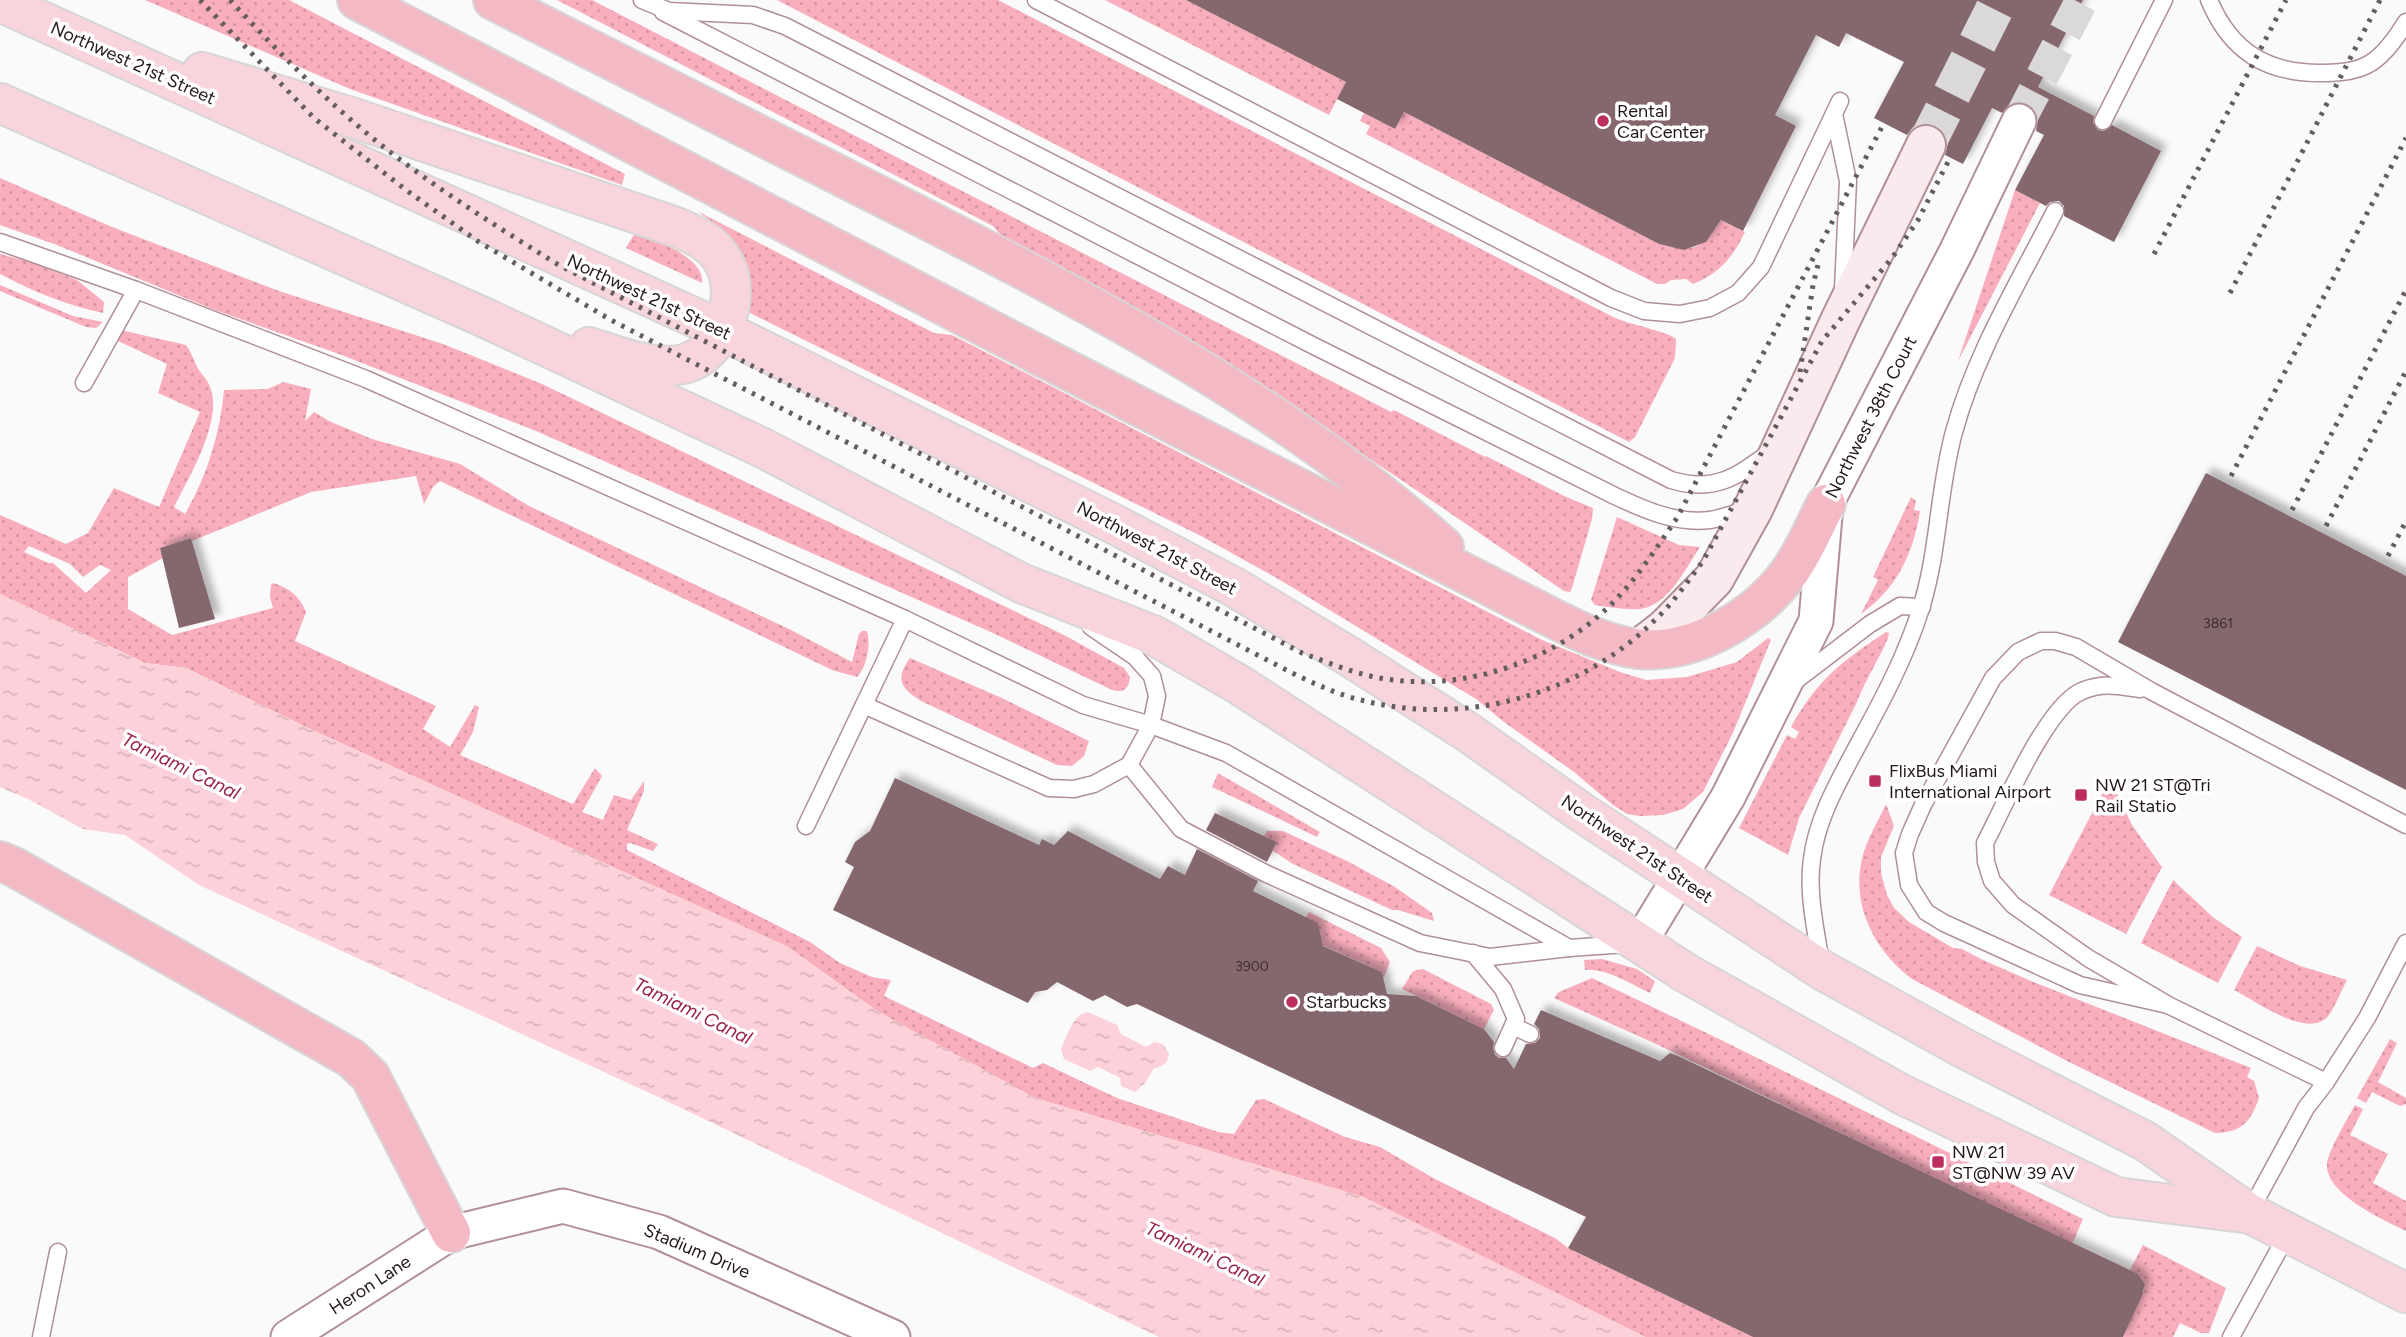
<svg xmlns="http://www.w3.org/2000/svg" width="2406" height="1337" viewBox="0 0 2406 1337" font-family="Figtree,sans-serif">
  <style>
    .grass { fill: url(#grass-dots); fill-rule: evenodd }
    .water { fill: url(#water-ripples) }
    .building { fill: #85676d; filter: url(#shadow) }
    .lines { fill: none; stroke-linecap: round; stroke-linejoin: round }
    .street-tunnel { stroke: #dad8d8; stroke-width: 33; stroke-dasharray: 33 17; stroke-linecap: butt }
    .secondary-tunnel { stroke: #dad8d8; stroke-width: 38; stroke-dasharray: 38 19; stroke-linecap: butt }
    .lane-casing { stroke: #b08f96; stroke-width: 19 }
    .street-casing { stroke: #b08f96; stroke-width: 37 }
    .secondary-casing { stroke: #b08f96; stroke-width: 42 }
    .primary-casing { stroke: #d8d5d6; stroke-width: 42 }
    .highway-casing { stroke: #d8d5d6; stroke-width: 42 }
    .lane { stroke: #fff; stroke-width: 16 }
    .street { stroke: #fff; stroke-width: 33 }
    .secondary { stroke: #fbeaed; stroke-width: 38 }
    .primary { stroke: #f8d5dc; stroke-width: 38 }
    .highway { stroke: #f3b9c4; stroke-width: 38 }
    .rail { stroke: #645c5d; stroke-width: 5; stroke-dasharray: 3.5 7; stroke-linecap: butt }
    .poi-dot { fill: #bc2e5e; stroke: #fff; stroke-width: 2.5 }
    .labels { text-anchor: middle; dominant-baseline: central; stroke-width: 7; stroke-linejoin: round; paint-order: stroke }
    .number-label { font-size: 14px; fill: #3c2c2f }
    .street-label { font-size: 18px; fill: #24181a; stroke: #fff }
    .poi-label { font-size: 18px; fill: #24181a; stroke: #fff; text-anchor: start }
    .water-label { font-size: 19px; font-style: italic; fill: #98214a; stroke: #fff }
  </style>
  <defs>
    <pattern id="grass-dots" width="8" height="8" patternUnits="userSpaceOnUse" patternTransform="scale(1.75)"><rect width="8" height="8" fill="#f9aebe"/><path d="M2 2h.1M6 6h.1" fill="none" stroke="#d595a3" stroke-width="1.8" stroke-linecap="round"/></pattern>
    <pattern id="water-ripples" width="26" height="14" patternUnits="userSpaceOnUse" patternTransform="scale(1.75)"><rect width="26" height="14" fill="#fdd1d9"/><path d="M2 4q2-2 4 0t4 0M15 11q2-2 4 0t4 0" fill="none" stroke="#d9b3ba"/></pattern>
    <filter id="shadow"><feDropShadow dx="6" dy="-6" stdDeviation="3.5" flood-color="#0004"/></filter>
  </defs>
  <rect width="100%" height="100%" fill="#fafafa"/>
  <g class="grass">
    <polygon points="145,0 289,0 625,174 622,185 350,89"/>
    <path d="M557 0H592L1391 412 1394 410 1485 457 1486 456 1564 496 1593 508 1592 519 1572 588 1570 592 1564 591C1381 466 1199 338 1002 237L993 226Z"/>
    <path d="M777 0H998L1613 317C1628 324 1669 332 1676 339L1675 358 1635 437 1629 442Z"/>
    <polygon points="1105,0 1186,0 1346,82 1329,115"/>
    <path d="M1404 112 1659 244C1694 253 1701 250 1721 220L1745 232C1733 257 1719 274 1693 284L1686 279 1671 280 1665 284H1657L1366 134 1370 126 1360 121 1364 113 1395 129Z"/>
    <path d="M0 178 112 227 279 291 443 344 542 384 1062 634 1124 668 1130 677C1129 690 1122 694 1110 689L993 633 536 431 339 354 212 309 57 245 0 225Z"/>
    <polygon points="2015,190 2040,203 1958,361"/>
    <polygon points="697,211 934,333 952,335 1542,640 1620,672 1646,680 1687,677 1737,662 1768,638 1771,640 1732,735 1703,792 1683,809 1663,815 1640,816 1627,814 1613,805 1574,772 1504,722 1476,699 1280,580 1201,536 748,312 744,307 731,244 712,222"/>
    <path d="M637 234C656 239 705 258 702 283L626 248 633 236Z"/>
    <path d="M0 254 34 263 77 280 104 302 103 313C68 306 32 291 0 274Z"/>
    <polygon points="0,285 73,316 103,322 96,328 86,327 0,291"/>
    <path d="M112 328 186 345C192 353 194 362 199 370 205 379 209 381 212 393 219 428 189 477 174 507L185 514C207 476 220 434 224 390L268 389 283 382 311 389 305 421 314 412 331 422 372 439 460 464 529 506 789 629 852 662 859 634 862 631H867C871 644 867 667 857 677L832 670 440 481 433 487 424 504 416 476 311 492 192 541 191 538 160 548 163 558 128 577V609L172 635 273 608 270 597 271 585 273 583C290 588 299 596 306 612L295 641 436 706 423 729 450 747 475 705 479 707 473 732 460 755 573 804 595 768 602 776 582 812 603 820 614 795 631 800 644 781V791L627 830 658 844 653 851 630 843 627 844V850L810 942 840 963 872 977 891 980 884 996 1033 1068 1043 1063 1117 1098 1218 1132 1234 1134 1256 1100 1264 1099 1345 1137 1380 1147 1435 1179 1555 1238 1568 1248 1753 1337H1645L1363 1197 1035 1098 877 1011 788 947 308 728 186 668 145 663 0 594V515L66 544 88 533 114 488 159 507 200 412 158 393 167 364 118 341ZM29 546 70 564 83 577 100 565 111 570 86 593 53 563H48L24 552Z"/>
    <path d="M1911 497 1916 501 1914 510 1920 511C1914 552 1896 590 1861 614L1878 580 1873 577Z"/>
    <path d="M1617 517 1679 545 1700 547C1686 568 1668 606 1640 609 1625 610 1609 607 1595 605L1591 600Z"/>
    <path d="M1886 632 1889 633 1888 638C1879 660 1865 680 1857 702L1799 818 1788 855 1739 828 1787 735 1795 739 1799 732 1791 727C1818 679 1841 662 1886 632Z"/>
    <path d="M910 658 1004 699 1089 741 1084 756 1072 766 1057 765 921 701C900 688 895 679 910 658Z"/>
    <polygon points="1218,773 1320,832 1317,837 1212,787"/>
    <polygon points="2110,779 2132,825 2162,867 2126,934 2049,895"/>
    <path d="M1886 804 1894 826 1881 857V873L1887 895 1894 908 1909 922 1953 948 1959 949 1960 948 1985 961 2036 983 2251 1068 2247 1077 2254 1081 2259 1098C2250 1123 2242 1132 2215 1133L2069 1062 1912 979C1875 951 1851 906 1862 859 1866 840 1878 822 1886 804Z"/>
    <polygon points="1267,831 1283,831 1349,862 1395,887 1432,913 1434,921 1398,910 1392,910 1293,864 1273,851 1276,844 1274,841 1264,836"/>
    <polygon points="2173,880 2214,918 2242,937 2218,983 2141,943"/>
    <polygon points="1309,912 1381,948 1390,962 1384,977 1378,970 1311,940 1306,917"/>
    <path d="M2257 946 2300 966 2347 980C2341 991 2336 1005 2329 1015 2309 1041 2256 1001 2234 990Z"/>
    <path d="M1602 959 1637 969 1655 981 1650 993C1630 984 1607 968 1585 970L1584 960Z"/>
    <polygon points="1423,969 1491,1004 1494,1010 1484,1029 1402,989 1413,971"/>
    <polygon points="1592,978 1717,1038 2083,1219 2072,1244 1656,1044 1554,998 1559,992"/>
    <polygon points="2390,1039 2397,1043 2378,1082 2406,1098 2406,1104 2400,1106 2372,1092 2366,1103 2357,1098"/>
    <path d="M2355 1105 2363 1109 2350 1135 2388 1154 2373 1183 2406 1201V1231C2384 1220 2325 1194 2327 1164 2328 1151 2348 1118 2355 1105Z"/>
    <polygon points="2143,1245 2226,1288 2209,1333 2201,1333 2180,1323 2173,1337 2123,1337 2144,1290 2142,1279 2130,1270"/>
  </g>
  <g class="water">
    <polygon points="0,594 145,663 185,668 308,728 788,947 877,1011 1035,1098 1363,1197 1645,1337 1159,1337 656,1096 199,885 125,835 83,829 30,800 0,787"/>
    <path d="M1088 1012 1117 1025 1121 1034 1146 1047 1154 1042 1163 1044 1169 1054C1168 1063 1163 1067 1154 1068L1145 1083 1135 1092 1121 1086 1120 1078 1098 1067 1090 1071 1064 1059 1061 1049C1067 1036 1073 1014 1088 1012Z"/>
  </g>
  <g class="building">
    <polygon points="1186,0 2083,0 2038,87 2094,116 2093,122 2098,130 2104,131 2112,125 2161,151 2114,242 2064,216 2064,206 2059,201 2050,202 2046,206 2015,190 2044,135 2036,131 2038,119 2034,110 2028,104 2017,102 2008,106 2002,113 1992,108 1963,164 1945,155 1948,143 1944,132 1936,126 1924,123 1913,127 1907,135 1874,118 1904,62 1846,33 1839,47 1816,35 1775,115 1796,126 1743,231 1721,220 1706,242 1684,250 1659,244 1404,112 1395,129 1337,99 1346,82"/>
    <polygon points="2206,473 2406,576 2406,790 2118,642"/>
    <polygon points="191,538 215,619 179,628 160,548"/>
    <polygon points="895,778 1039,845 1042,839 1054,845 1068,831 1160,879 1168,866 1185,875 1197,849 1258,881 1253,891 1318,923 1323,946 1382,972 1387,994 1416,996 1484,1029 1494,1042 1493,1048 1495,1055 1499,1058 1506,1058 1514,1069 1526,1044 1535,1043 1540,1038 1539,1029 1534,1024 1541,1010 1660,1061 1670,1053 1678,1056 2130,1270 2138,1274 2145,1284 2142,1296 2123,1337 1753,1337 1568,1248 1586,1217 1137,1004 1127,1007 1105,995 1093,1001 1057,982 1047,990 1035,992 1028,1003 833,910 854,867 845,862 855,842 870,831"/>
    <polygon points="1215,813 1277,842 1267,862 1206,830"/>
  </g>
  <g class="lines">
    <polyline class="street-tunnel" points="2019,121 2082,0"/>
    <polyline class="secondary-tunnel" points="1926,145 1999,0"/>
    <g class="lane-casing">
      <g id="lane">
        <path d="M642 0 669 11 753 15 785 26 1671 480C1714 493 1736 477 1769 453"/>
        <polyline points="1036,0 1611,298 1644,311 1680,314 1710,308 1738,293 1761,267 1840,101"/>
        <path d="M2209 0C2231 52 2267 74 2324 73 2342 73 2361 71 2375 60 2388 50 2398 35 2406 22"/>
        <path d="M663 12 1314 346 1615 496C1645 510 1676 524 1710 520 1722 518 1735 513 1747 510"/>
        <polyline points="1834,114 1848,181 1843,289"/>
        <polyline points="2103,121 2164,0"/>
        <polyline points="0,242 136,290 366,379 905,619 1083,705 1151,725 1226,753 1569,948 1627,944"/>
        <polyline points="84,383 136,290"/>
        <polyline points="1794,682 1870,624 1900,606 1922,607"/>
        <path d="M2140 689C2119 686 2102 682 2082 691 2047 705 2004 807 1985 843L1986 862 1992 881 2013 905 2088 958 2168 1005 2326 1082"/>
        <polyline points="864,705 1049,788 1074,789 1094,784 1129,765 1151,725 1157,696 1152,676 1135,657 1091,627"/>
        <polyline points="1129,765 1181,829 1267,874 1420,943 1490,957 1569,948"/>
        <polyline points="806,826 905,619"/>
        <polyline points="1473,953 1503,989 1516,1019 1503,1048"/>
        <path d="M1821 964C1816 930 1807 894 1812 859 1817 817 1840 779 1859 743 1883 699 1906 656 1921 608 1939 551 1938 490 1954 432 1975 354 2019 282 2055 211"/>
        <polyline points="2168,1005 2080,985 1944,923 1926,912 1909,885 1904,853 1910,834 1923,805 1993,678 2018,652 2041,641 2055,641 2076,647 2151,691 2406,825"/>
        <polyline points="1513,1026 1530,1034"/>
        <polyline points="2249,1213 2306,1108 2326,1082 2367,1018 2406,943"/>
        <polyline points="41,1337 58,1252"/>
        <polyline points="2231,1337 2288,1233"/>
      </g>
    </g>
    <g class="street-casing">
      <g id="street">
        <polyline points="1639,944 1728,797 1816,621 1826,504 1957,250 2019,121"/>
        <polyline points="288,1337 451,1233 563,1206 659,1232 893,1337"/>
      </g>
    </g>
    <g class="secondary-casing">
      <polyline id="secondary" points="1639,649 1666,628 1714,579 1753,509 1841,319 1926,145"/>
    </g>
    <g class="primary-casing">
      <g id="primary">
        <polyline points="0,2 722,330 1110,522 1234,587 1350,657 1466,731 1581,812 1822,970 1965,1049 2145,1141 2249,1213 2406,1293"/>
        <path d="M202 72 351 117 676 227C695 235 712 242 723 261 743 294 723 354 684 364 654 371 618 356 589 347"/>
        <polyline points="0,103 481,316 765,449 1021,583 1155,636 1238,684 1686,973 1901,1094 2116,1197 2243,1213"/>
      </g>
    </g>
    <g class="highway-casing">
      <g id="highway">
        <path d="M357 0 1058 365 1525 604C1561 622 1600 645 1640 649 1695 654 1756 617 1788 574 1804 553 1814 527 1826 504"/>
        <path d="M493 0C626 67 759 135 892 202 1085 300 1282 402 1444 547"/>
        <polyline points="0,861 14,867 351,1058 370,1076 451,1233"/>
      </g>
    </g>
    <use href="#lane" class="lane"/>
    <use href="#street" class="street"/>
    <use href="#secondary" class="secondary"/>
    <use href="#primary" class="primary"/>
    <use href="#highway" class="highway"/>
    <g class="rail">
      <path d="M200 0 314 118 406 190 479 242 611 320 1298 676C1318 685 1337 694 1357 699 1463 728 1579 696 1656 619 1674 602 1688 581 1703 561L1822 341 1892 258 1918 220 1950 158"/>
      <path d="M230 0C272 45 316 91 364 131 424 181 491 223 557 264L1302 653C1332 664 1362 677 1394 680 1476 690 1565 656 1620 595 1642 571 1659 544 1677 518L1884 123"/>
      <polyline points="2154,254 2286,0"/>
      <polyline points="2230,293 2380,0"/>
      <polyline points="1800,372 1813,285 1818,265"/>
      <polyline points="2231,476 2406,138"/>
      <polyline points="2292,510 2406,290"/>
      <polyline points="2326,526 2406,371"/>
      <polyline points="2388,556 2406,521"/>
    </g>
  </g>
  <g class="poi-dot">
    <circle cx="1603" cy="121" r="7"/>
    <rect x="1868" y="774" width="14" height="14" rx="3.5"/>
    <rect x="2074" y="788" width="14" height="14" rx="3.5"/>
    <circle cx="1292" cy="1002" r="7"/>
    <rect x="1931" y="1155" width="14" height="14" rx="3.5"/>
  </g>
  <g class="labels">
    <g class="number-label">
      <text x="2218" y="623">3861</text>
      <text x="1252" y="966">3900</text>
    </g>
    <g class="street-label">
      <text transform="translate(133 63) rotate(24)">Northwest 21st Street</text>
      <text transform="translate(649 297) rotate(25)">Northwest 21st Street</text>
      <text transform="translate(1871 417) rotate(-63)">Northwest 38th Court</text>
      <text transform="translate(1157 548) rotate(28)">Northwest 21st Street</text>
      <text transform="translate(1637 849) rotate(34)">Northwest 21st Street</text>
      <text transform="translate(697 1251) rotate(23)">Stadium Drive</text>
      <text transform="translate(370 1285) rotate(-33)">Heron Lane</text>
    </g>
    <g class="poi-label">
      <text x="1617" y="111">Rental<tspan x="1617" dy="21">Car Center</tspan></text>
      <text x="1889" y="771">FlixBus Miami<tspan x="1889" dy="21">International Airport</tspan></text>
      <text x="2095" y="785">NW 21 ST@Tri<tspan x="2095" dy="21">Rail Statio</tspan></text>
      <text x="1306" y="1002">Starbucks</text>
      <text x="1952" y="1152">NW 21<tspan x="1952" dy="21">ST@NW 39 AV</tspan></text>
    </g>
    <g class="water-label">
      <text transform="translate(181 766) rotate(26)">Tamiami Canal</text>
      <text transform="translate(693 1011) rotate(26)">Tamiami Canal</text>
      <text transform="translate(1205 1254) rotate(25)">Tamiami Canal</text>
    </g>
  </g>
</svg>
